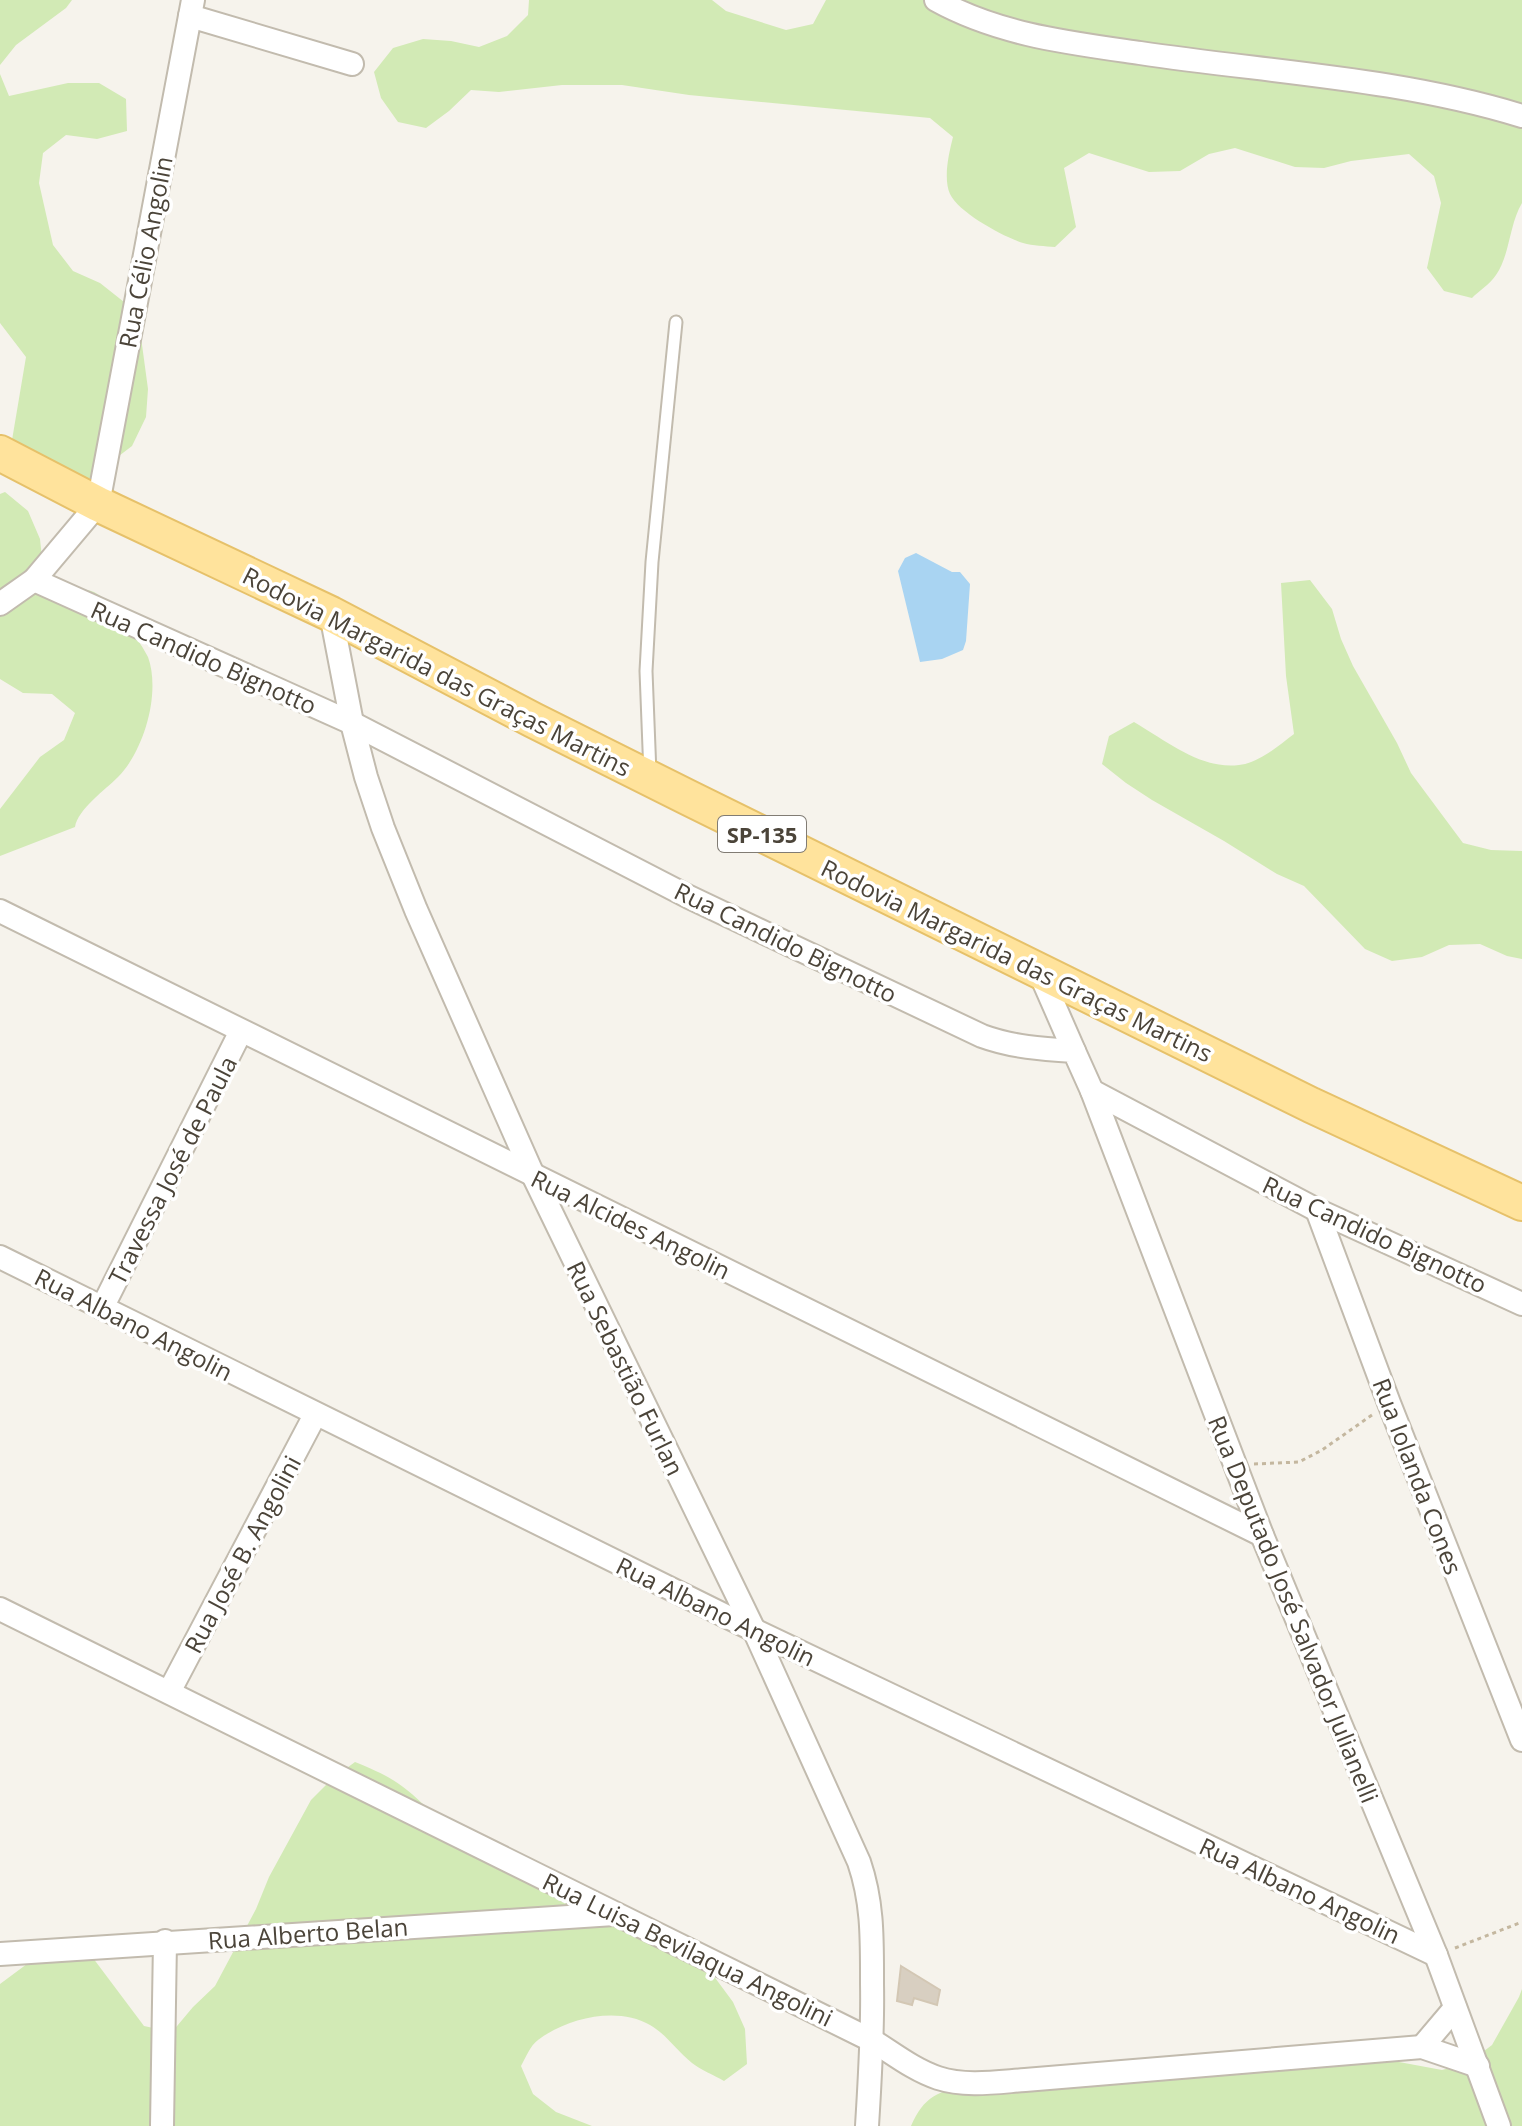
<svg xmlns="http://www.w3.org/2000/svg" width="1522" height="2126" viewBox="0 0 1522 2126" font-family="'Open Sans',sans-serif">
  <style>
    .green { fill: #d2eab5 }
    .water { fill: #a9d4f2 }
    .building { fill: #d8cfc1; stroke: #d3c7b4; stroke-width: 2 }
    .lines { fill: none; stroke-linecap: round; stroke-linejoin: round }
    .service-casing { stroke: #c2bbae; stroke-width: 15 }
    .minor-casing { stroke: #c2bbae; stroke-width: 26 }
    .primary-casing { stroke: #e6c16a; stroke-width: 38 }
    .path { stroke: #c4b79f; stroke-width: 3; stroke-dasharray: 4 4; stroke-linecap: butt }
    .service { stroke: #fff; stroke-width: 11 }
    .minor { stroke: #fff; stroke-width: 22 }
    .primary { stroke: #ffe39c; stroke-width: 34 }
    .labels { text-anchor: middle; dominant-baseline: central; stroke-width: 7; stroke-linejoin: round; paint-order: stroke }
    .shield { fill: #fff; stroke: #817c74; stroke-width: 2 }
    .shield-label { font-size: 22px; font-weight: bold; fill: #4b4439 }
    .street-label { font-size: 24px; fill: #4b4439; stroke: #fff }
  </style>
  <rect width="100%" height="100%" fill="#f6f3ec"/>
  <g class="green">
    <polygon points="0,0 72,0 66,8 16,45 0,65"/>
    <path d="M529 0H712L726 11 786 30 813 24 826 0H1522V203C1509 225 1510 255 1496 275 1490 284 1479 291 1472 298L1444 291 1427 268 1441 203 1434 176 1409 154 1351 161 1324 168 1295 167 1235 148 1209 154 1180 171 1149 172 1089 153 1064 168 1076 227 1055 247C1045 246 1033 246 1023 243 1004 237 959 213 950 194 943 178 949 153 953 137L930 118 689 95 622 85H562L499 92 471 90 449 111 426 128 398 122 381 98 374 72 393 48 423 39 451 41 479 47 507 36 528 15Z"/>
    <polygon points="0,74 9,96 68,83 99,83 126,99 127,131 97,139 66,135 43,153 39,183 53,245 73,271 100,283 124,302 140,330 148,389 146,417 132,446 65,497 11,446 26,357 0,323"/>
    <path d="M5 492 28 511 40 539 43 568 64 589C73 589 86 588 94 592 110 600 122 617 132 631 137 639 144 649 148 657 161 693 144 751 118 777 105 790 78 809 75 827L0 856V809L40 757 64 740 75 713 52 694 23 693 0 679V494Z"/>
    <path d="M1310 580 1332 609 1341 639 1353 666 1397 743 1411 773 1463 843 1491 850 1522 851V959L1507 956 1480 944 1449 945 1422 957 1392 961 1365 949 1304 886 1277 874 1224 841 1152 800 1126 783 1102 764 1109 736 1134 722C1165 740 1201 770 1239 765 1259 763 1278 746 1294 734L1286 676 1281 583Z"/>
    <path d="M355 1762C387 1775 402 1783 427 1808L696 1952 733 2002 745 2029 747 2064 724 2081C714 2075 701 2070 692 2063 677 2051 666 2034 650 2025 617 2006 567 2018 538 2040 530 2046 526 2057 521 2066L533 2094 556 2112 592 2126H0V1984L31 1961 87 1950 144 2026 172 2032 193 2007 215 1986 256 1909 269 1877 311 1800 332 1779Z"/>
    <path d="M1522 1989V2126H911C924 2096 938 2092 968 2084L1204 2057 1236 2051 1383 2059 1442 2070 1468 2063 1492 2045 1519 1997Z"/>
  </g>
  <polygon class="water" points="916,553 952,572 960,572 970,584 966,641 963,650 942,659 920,662 898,571 905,558"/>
  <polygon class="building" points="901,1966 940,1990 937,2005 914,1998 912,2005 897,2001"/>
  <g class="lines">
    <g class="service-casing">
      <polyline id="service" points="650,774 646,671 652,562 676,322"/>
    </g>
    <g class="minor-casing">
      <g id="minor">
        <path d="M936 0C999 35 1070 43 1140 53 1267 72 1399 78 1522 116"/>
        <polyline points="190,16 352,64"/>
        <path d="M34 580 352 723 689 897 982 1036C1012 1047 1042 1049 1074 1051L1092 1091 1262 1535 1436 1955 1499 2126"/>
        <polyline points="0,604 34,580 98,504 193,0"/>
        <path d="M331 614 352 723 366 777 383 828 416 910 533 1175 754 1630 859 1862C873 1903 872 1940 872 1984 873 2031 870 2078 867 2126"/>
        <polyline points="0,911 1262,1535"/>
        <polyline points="1039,971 1074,1051"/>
        <polyline points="1092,1091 1317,1210 1522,1304"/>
        <polyline points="1317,1210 1389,1403 1522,1740"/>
        <polyline points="0,1257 754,1630 1436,1955"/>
        <polyline points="102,1308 241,1031"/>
        <path d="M0 1609 873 2041C894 2054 914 2070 938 2078 966 2087 997 2082 1025 2080L1422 2047 1478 2066"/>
        <polyline points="169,1692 315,1415"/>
        <polyline points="0,1954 614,1914"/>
        <polyline points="1422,2047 1455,2008"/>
        <polyline points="162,2126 165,1941"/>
      </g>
    </g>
    <g class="primary-casing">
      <polyline id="primary" points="0,453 98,504 331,614 533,720 689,798 1311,1105 1522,1203"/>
    </g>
    <g class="path">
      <polyline points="1254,1464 1299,1462 1322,1450 1372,1415"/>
      <polyline points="1455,1948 1522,1922"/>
    </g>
    <use href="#service" class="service"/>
    <use href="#minor" class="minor"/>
    <use href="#primary" class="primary"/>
  </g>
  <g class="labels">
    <rect class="shield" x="718" y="816" width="88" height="36" rx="6"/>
    <g class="shield-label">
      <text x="762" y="834">SP-135</text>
    </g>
    <g class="street-label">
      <text transform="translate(145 252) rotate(-79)">Rua Célio Angolin</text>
      <text transform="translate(204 657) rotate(24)">Rua Candido Bignotto</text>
      <text transform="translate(437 671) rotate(27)">Rodovia Margarida das Graças Martins</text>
      <text transform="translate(786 942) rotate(26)">Rua Candido Bignotto</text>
      <text transform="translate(1017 960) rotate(26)">Rodovia Margarida das Graças Martins</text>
      <text transform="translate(172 1170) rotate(-63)">Travessa José de Paula</text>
      <text transform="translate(631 1224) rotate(26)">Rua Alcides Angolin</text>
      <text transform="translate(1375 1234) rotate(25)">Rua Candido Bignotto</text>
      <text transform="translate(134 1324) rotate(27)">Rua Albano Angolin</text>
      <text transform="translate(626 1368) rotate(64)">Rua Sebastião Furlan</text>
      <text transform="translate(1418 1476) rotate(69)">Rua Iolanda Cones</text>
      <text transform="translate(242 1554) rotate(-62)">Rua José B. Angolini</text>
      <text transform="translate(1294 1609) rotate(68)">Rua Deputado José Salvador Julianelli</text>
      <text transform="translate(716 1611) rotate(26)">Rua Albano Angolin</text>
      <text transform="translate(1300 1890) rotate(25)">Rua Albano Angolin</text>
      <text transform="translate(308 1933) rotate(-4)">Rua Alberto Belan</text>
      <text transform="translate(688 1949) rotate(26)">Rua Luisa Bevilaqua Angolini</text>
    </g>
  </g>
</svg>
